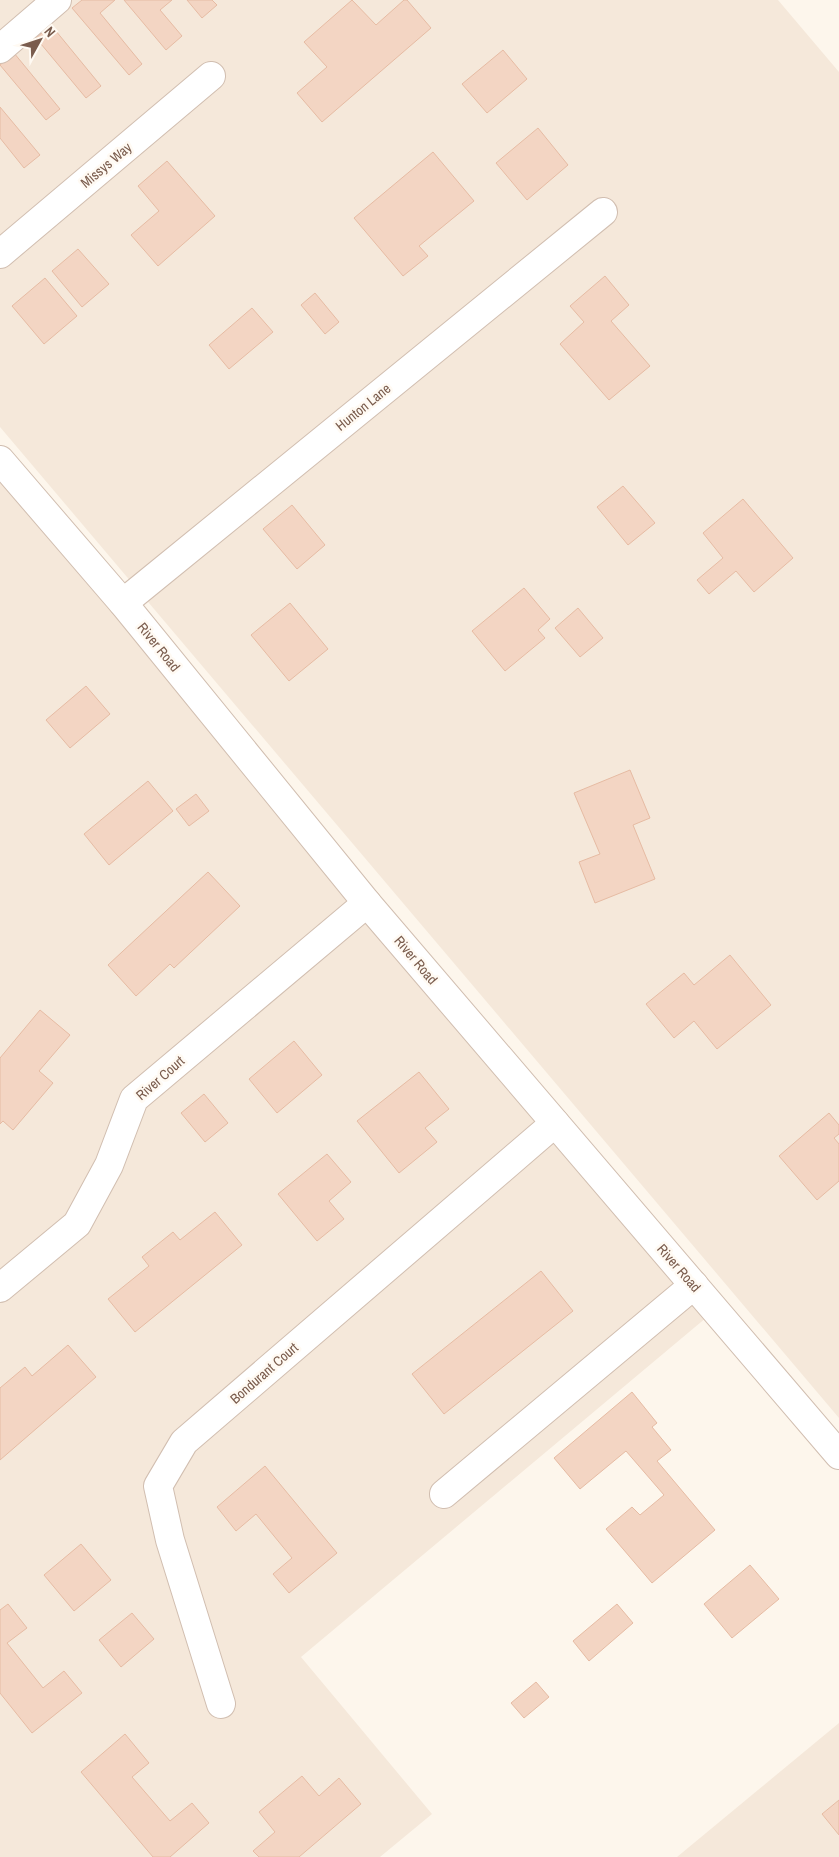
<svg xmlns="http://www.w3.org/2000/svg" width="839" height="1857" viewBox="0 0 839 1857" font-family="'Archivo Narrow',sans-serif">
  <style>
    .residential { fill: #f5e8da }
    .building { fill: #f3d5c3; stroke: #e6bba3 }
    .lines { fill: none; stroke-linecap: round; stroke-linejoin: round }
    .minor-casing { stroke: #d1beb0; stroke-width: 30 }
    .minor { stroke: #fff; stroke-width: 28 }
    .labels { text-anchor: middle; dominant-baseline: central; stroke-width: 5; stroke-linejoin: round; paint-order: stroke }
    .street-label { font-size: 14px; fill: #7a5c4d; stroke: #fffaf3 }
  </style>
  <rect width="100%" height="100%" fill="#fdf6ec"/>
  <g class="residential">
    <polygon points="0,0 778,0 839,72 839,1418 0,427"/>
    <polygon points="0,462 713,1312 301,1657 432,1814 380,1857 0,1857"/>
    <polygon points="839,1723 839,1857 677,1857"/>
  </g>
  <g class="building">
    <polygon points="82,0 115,0 100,13 142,64 129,75 72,8"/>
    <polygon points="124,0 172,0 160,10 182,36 166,50"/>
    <polygon points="187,0 212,0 217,5 202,18"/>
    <polygon points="352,0 376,25 404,0 407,0 431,28 322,122 297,93 327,67 304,42"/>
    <polygon points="51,25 101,86 86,98 36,38"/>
    <polygon points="503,50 527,79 487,113 462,84"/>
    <polygon points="14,53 60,109 46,120 0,65"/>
    <polygon points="0,107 40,155 24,168 0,138"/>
    <polygon points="538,128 568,165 527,200 496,163"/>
    <polygon points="433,152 474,201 419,246 428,256 403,276 354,218"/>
    <polygon points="167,161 215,216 158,266 131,235 159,211 138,186"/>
    <polygon points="78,249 109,284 82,307 52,271"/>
    <polygon points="605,276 629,305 611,321 650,366 609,400 560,344 584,322 570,306"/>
    <polygon points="45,278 77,316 44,344 12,306"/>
    <polygon points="315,293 339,322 325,334 301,305"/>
    <polygon points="252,308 273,332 229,369 209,345"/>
    <polygon points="623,486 655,523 628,545 597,507"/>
    <polygon points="743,499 793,558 754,592 736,571 709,594 697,580 723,558 703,533"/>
    <polygon points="292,505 325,545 297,569 263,529"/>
    <polygon points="524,588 550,619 538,630 545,638 505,671 472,631"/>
    <polygon points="290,603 328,649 289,681 251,635"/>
    <polygon points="578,608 603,638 580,657 555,628"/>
    <polygon points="86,686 110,714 70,748 46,720"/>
    <polygon points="630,770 650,818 633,825 655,879 595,903 579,862 600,854 574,793"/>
    <polygon points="148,781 173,811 109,865 84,834"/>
    <polygon points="196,794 209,811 189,826 176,809"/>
    <polygon points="208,872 240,906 174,968 170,964 136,996 108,965"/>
    <polygon points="730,955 771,1005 717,1049 694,1021 674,1038 646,1004 684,973 694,985"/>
    <polygon points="40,1010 70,1035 39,1071 53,1083 13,1130 3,1121 0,1124 0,1058"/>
    <polygon points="294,1041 322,1075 277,1113 249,1079"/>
    <polygon points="419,1072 449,1109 425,1128 437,1142 399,1173 357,1121"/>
    <polygon points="204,1094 228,1123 205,1142 181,1113"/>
    <polygon points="829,1113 839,1125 839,1134 834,1138 839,1144 839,1181 817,1200 779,1156"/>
    <polygon points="327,1154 351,1182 329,1201 344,1219 317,1241 278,1194"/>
    <polygon points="215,1212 242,1245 135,1332 108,1299 149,1266 142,1257 173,1232 180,1240"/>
    <polygon points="541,1271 573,1311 444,1414 412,1374"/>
    <polygon points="68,1345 96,1377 0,1460 0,1388 25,1367 32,1376"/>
    <polygon points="632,1392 657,1423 652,1427 671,1450 657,1461 715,1530 652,1583 606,1529 632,1507 640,1515 664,1495 626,1451 580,1489 554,1458"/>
    <polygon points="265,1466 337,1553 289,1593 273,1574 292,1558 256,1514 236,1531 217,1507"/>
    <polygon points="81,1544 111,1580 74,1611 44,1575"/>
    <polygon points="750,1565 779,1599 732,1638 704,1604"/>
    <polygon points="8,1604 27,1628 7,1643 43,1688 64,1671 82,1693 32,1733 0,1693 0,1610"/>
    <polygon points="617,1604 633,1623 589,1661 573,1641"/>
    <polygon points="132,1613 154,1639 121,1667 99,1640"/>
    <polygon points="536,1682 549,1697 524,1718 511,1703"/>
    <polygon points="125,1734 149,1763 132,1777 170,1821 192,1803 209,1823 170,1857 153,1857 81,1772"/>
    <polygon points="302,1776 319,1796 339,1778 361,1804 299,1857 259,1857 253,1851 275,1832 259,1812"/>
    <polygon points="839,1800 839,1835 822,1814"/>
  </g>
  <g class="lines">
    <g class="minor-casing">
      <g id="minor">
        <polyline points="0,49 57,0"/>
        <polyline points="0,254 211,76"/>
        <polyline points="0,460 123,603 367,903 839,1455"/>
        <polyline points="123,603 603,212"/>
        <polyline points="0,1288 77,1224 109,1165 134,1099 367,903"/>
        <polyline points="444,1494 694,1285"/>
        <polyline points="221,1704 170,1540 158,1486 184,1442 555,1123"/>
      </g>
    </g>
    <use href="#minor" class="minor"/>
  </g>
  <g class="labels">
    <g class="street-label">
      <text transform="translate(106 165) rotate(-40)">Missys Way</text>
      <text transform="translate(363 407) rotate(-39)">Hunton Lane</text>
      <text transform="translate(159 647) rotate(51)">River Road</text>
      <text transform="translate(416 960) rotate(50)">River Road</text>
      <text transform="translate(160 1078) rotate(-41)">River Court</text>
      <text transform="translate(679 1268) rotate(49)">River Road</text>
      <text transform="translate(264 1373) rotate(-41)">Bondurant Court</text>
    </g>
  </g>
  <g transform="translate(40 40) rotate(50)" stroke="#fffaf3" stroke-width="4" paint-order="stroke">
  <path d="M0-4L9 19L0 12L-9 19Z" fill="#7a5c4d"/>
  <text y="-8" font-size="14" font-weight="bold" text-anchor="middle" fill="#7a5c4d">N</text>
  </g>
</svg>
